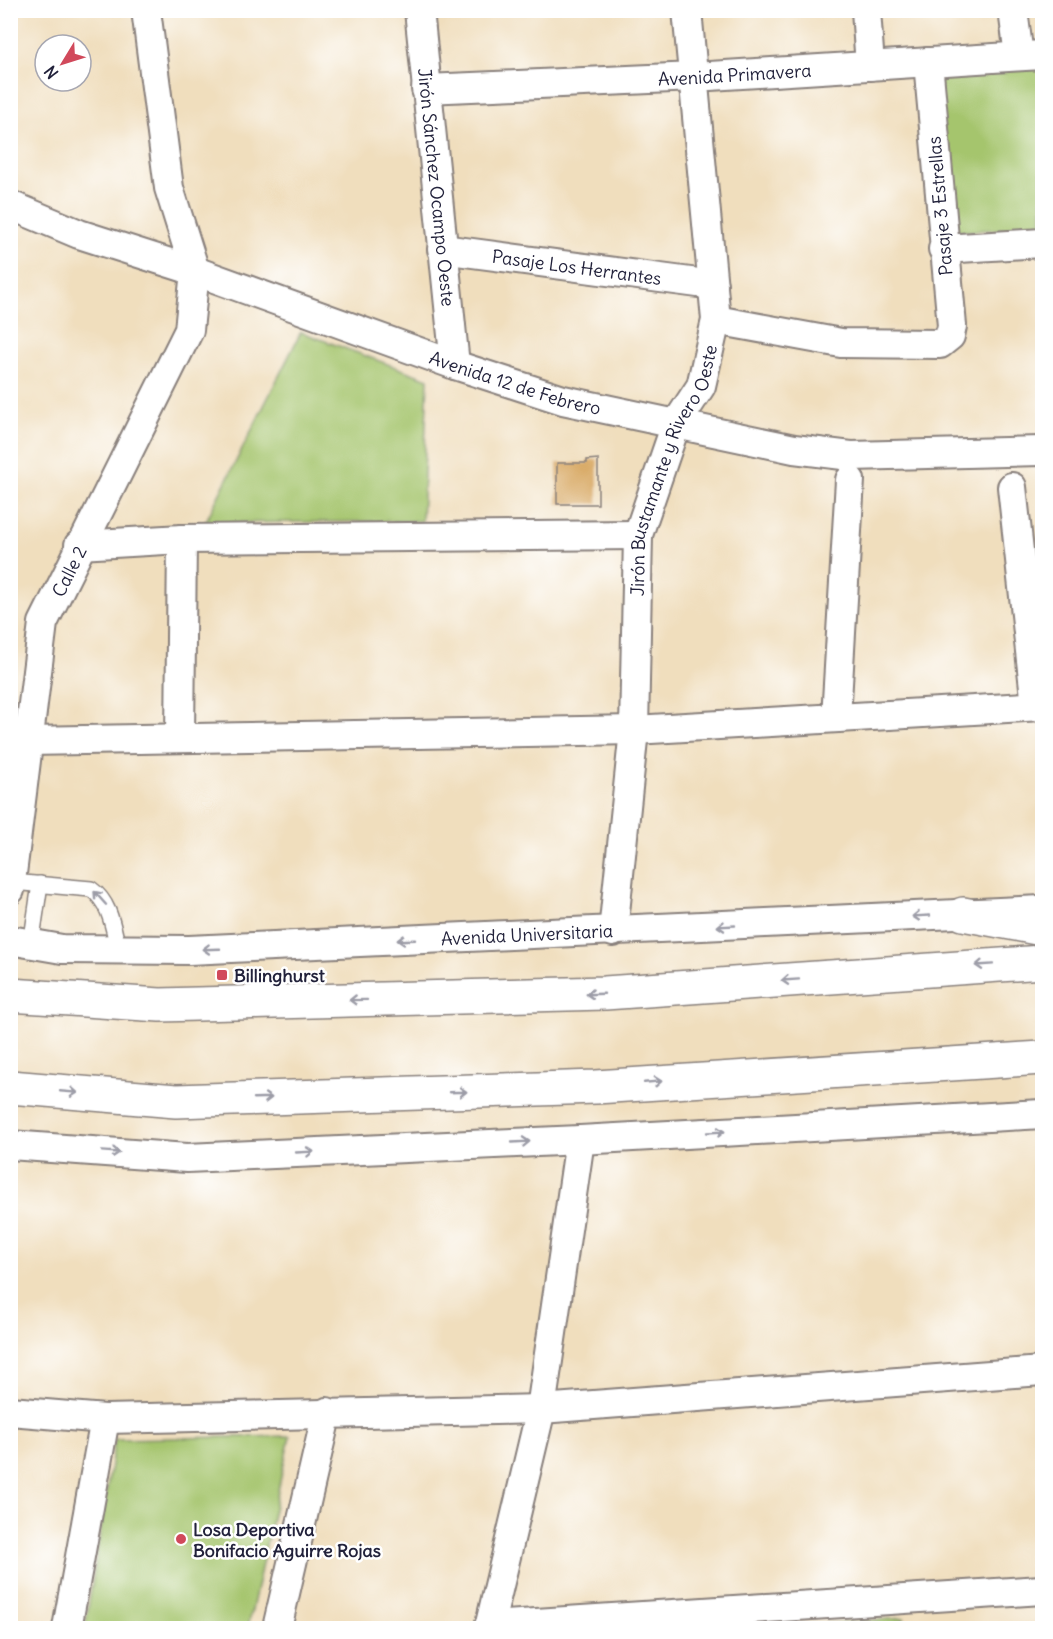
<svg xmlns="http://www.w3.org/2000/svg" width="1053" height="1639" viewBox="0 0 1053 1639" font-family="Delius,sans-serif">
  <style>
    .green { fill: #a5c56d; stroke: #647454; stroke-width: 1.5 }
    .building { fill: #d6a45c }
    .lines { fill: none; stroke-linecap: round; stroke-linejoin: round }
    .service-casing { stroke: #89807c; stroke-width: 18 }
    .minor-casing { stroke: #89807c; stroke-width: 32 }
    .tertiary-casing { stroke: #89807c; stroke-width: 36 }
    .service { stroke: #fff; stroke-width: 15 }
    .minor { stroke: #fff; stroke-width: 28 }
    .tertiary { stroke: #fff; stroke-width: 33 }
    .oneway { stroke: #9c9ca7 }
    .poi-dot { fill: #d1495b; stroke: #fff; stroke-width: 2 }
    .labels { text-anchor: middle; dominant-baseline: central; stroke-width: 5; stroke-linejoin: round; paint-order: stroke }
    .street-label { font-size: 18px; fill: #22223b; stroke: #fff }
    .poi-label { font-size: 18px; font-weight: bold; fill: #22223b; stroke: #fff; text-anchor: start }
  </style>
  <rect width="100%" height="100%" fill="#fff"/>
  <filter id="ink" filterUnits="userSpaceOnUse"><feTurbulence type="fractalNoise" baseFrequency=".0167" numOctaves="2"/><feDisplacementMap in="SourceGraphic" scale="12" xChannelSelector="R" yChannelSelector="G"/><feConvolveMatrix kernelMatrix="1 2 1 2 8 2 1 2 1" color-interpolation-filters="sRGB"/></filter>
  <filter id="wash" filterUnits="userSpaceOnUse"><feTurbulence type="fractalNoise" baseFrequency=".008" numOctaves="4" result="noise"/><feDisplacementMap in="SourceGraphic" scale="24" xChannelSelector="R" yChannelSelector="G"/><feGaussianBlur stdDeviation="1.35" result="paint"/><feColorMatrix in="noise" values="0 0 0 0 0 0 0 0 0 0 0 0 0 0 0 0 0 1.4 0 .05"/><feComposite in="paint" operator="in"/></filter>
  <g filter="url(#wash)">
    <rect width="100%" height="100%" fill="#f0debd"/>
    <g class="green">
      <polygon points="1042,64 1042,227 950,232 936,68"/>
      <polygon points="301,332 428,379 422,521 205,523"/>
      <polygon points="290,1436 248,1628 85,1628 115,1439"/>
      <polygon points="904,1618 904,1628 775,1627"/>
    </g>
    <g id="blocks">
      <polygon class="building" points="598,459 598,504 557,504 557,463 587,463 587,460"/>
    </g>
  </g>
  <g filter="url(#ink)">
    <use href="#blocks" fill-opacity="0" stroke="#89807c" stroke-width="1.5"/>
    <g class="lines">
      <g class="service-casing">
        <g id="service">
          <path d="M12 882 91 889C111 903 113 929 119 952"/>
          <polyline points="31,945 40,884"/>
        </g>
      </g>
      <g class="minor-casing">
        <g id="minor">
          <path id="s1" d="M419 10 455 365"/>
          <polyline points="866,10 870,66"/>
          <polyline points="1013,10 1019,56"/>
          <path id="s2" d="M426 89 694 77 1042 55"/>
          <path id="s3" d="M10 205 79 234 195 271 455 365 563 400 794 449 851 456 1042 451"/>
          <path id="s4" d="M442 249 713 285"/>
          <polyline points="943,249 1042,243"/>
          <polyline points="716,320 841,343 940,344 950,336 952,326 928,62"/>
          <polyline points="1012,487 1036,706"/>
          <polyline points="79,545 182,539 638,535"/>
          <polyline points="836,718 850,480"/>
          <polyline points="180,738 182,539"/>
          <polyline points="29,741 634,730 1042,706"/>
          <path id="s5" d="M10 890 43 623 189 330 195 271 169 188 146 10"/>
          <path id="s6" d="M613 932 634 730 638 535 676 424 701 386 716 320 687 10"/>
          <path id="s7" d="M10 940 62 949 189 950 1042 910"/>
          <polyline points="10,1145 187,1158 580,1140 1042,1114"/>
          <polyline points="10,1411 105,1419 541,1409 1042,1371"/>
          <polyline points="489,1626 1042,1590"/>
          <polyline points="67,1628 105,1419"/>
          <polyline points="277,1628 327,1412"/>
          <polyline points="489,1628 541,1409 580,1140"/>
        </g>
      </g>
      <g class="tertiary-casing">
        <g id="tertiary">
          <polyline points="963,914 1042,929"/>
          <polyline points="10,995 160,1005 605,993 1042,962"/>
          <polyline points="10,1087 176,1101 596,1087 1042,1058"/>
        </g>
      </g>
      <use href="#service" class="service"/>
      <use href="#minor" class="minor"/>
      <use href="#tertiary" class="tertiary"/>
    </g>
    <defs><path id="oneway-shaft" d="M-6 0H5M1.5-3L5.5 0L1.5 3" fill="none" stroke-width="1.6" stroke-linecap="round" stroke-linejoin="round" transform="scale(1.5)"/></defs>
    <g class="oneway">
      <use href="#oneway-shaft" transform="translate(100 898) rotate(-132)"/>
      <use href="#oneway-shaft" transform="translate(921 916) rotate(177)"/>
      <use href="#oneway-shaft" transform="translate(726 926) rotate(177)"/>
      <use href="#oneway-shaft" transform="translate(406 940) rotate(178)"/>
      <use href="#oneway-shaft" transform="translate(211 949) rotate(178)"/>
      <use href="#oneway-shaft" transform="translate(984 965) rotate(176)"/>
      <use href="#oneway-shaft" transform="translate(790 980) rotate(176)"/>
      <use href="#oneway-shaft" transform="translate(595 994) rotate(178)"/>
      <use href="#oneway-shaft" transform="translate(358 1000) rotate(179)"/>
      <use href="#oneway-shaft" transform="translate(653 1082) rotate(-5)"/>
      <use href="#oneway-shaft" transform="translate(69 1092) rotate(5)"/>
      <use href="#oneway-shaft" transform="translate(458 1092) rotate(-2)"/>
      <use href="#oneway-shaft" transform="translate(263 1098) rotate(-2)"/>
      <use href="#oneway-shaft" transform="translate(716 1132) rotate(-3)"/>
      <use href="#oneway-shaft" transform="translate(521 1142) rotate(-3)"/>
      <use href="#oneway-shaft" transform="translate(111 1152) rotate(4)"/>
      <use href="#oneway-shaft" transform="translate(305 1152) rotate(-3)"/>
    </g>
  </g>
  <g class="poi-dot">
    <rect x="216" y="969" width="12" height="12" rx="3"/>
    <circle cx="181" cy="1539" r="6"/>
  </g>
  <g class="labels">
    <g class="street-label">
      <text stroke="none"><textPath href="#s2" startOffset="309">Avenida Primavera</textPath></text>
      <text stroke="none"><textPath href="#s1" startOffset="178">Jirón Sánchez Ocampo Oeste</textPath></text>
      <text transform="translate(940 206) rotate(-95)">Pasaje 3 Estrellas</text>
      <text stroke="none"><textPath href="#s4" startOffset="136">Pasaje Los Herrantes</textPath></text>
      <text stroke="none"><textPath href="#s3" startOffset="536">Avenida 12 de Febrero</textPath></text>
      <text stroke="none"><textPath href="#s6" startOffset="470">Jirón Bustamante y Rivero Oeste</textPath></text>
      <text stroke="none"><textPath href="#s5" startOffset="327">Calle 2</textPath></text>
      <text stroke="none"><textPath href="#s7" startOffset="518">Avenida Universitaria</textPath></text>
    </g>
    <g class="poi-label">
      <text x="234" y="975">Billinghurst</text>
      <text x="193" y="1529">Losa Deportiva<tspan x="193" dy="21">Bonifacio Aguirre Rojas</tspan></text>
    </g>
  </g>
  <rect width="1053" height="1639" fill="none" stroke="#fff" stroke-width="36"/>
  <g transform="translate(63 63) rotate(232)"><circle r="28" fill="#ffffff" stroke="#a7a7b1" stroke-width="1.5"/>
  <path d="M0-4.5L10 22L0 15L-10 22Z" fill="#d1495b"/>
  <text y="-9" font-size="16" font-weight="bold" text-anchor="middle" fill="#22223b">N</text>
  </g>
</svg>
